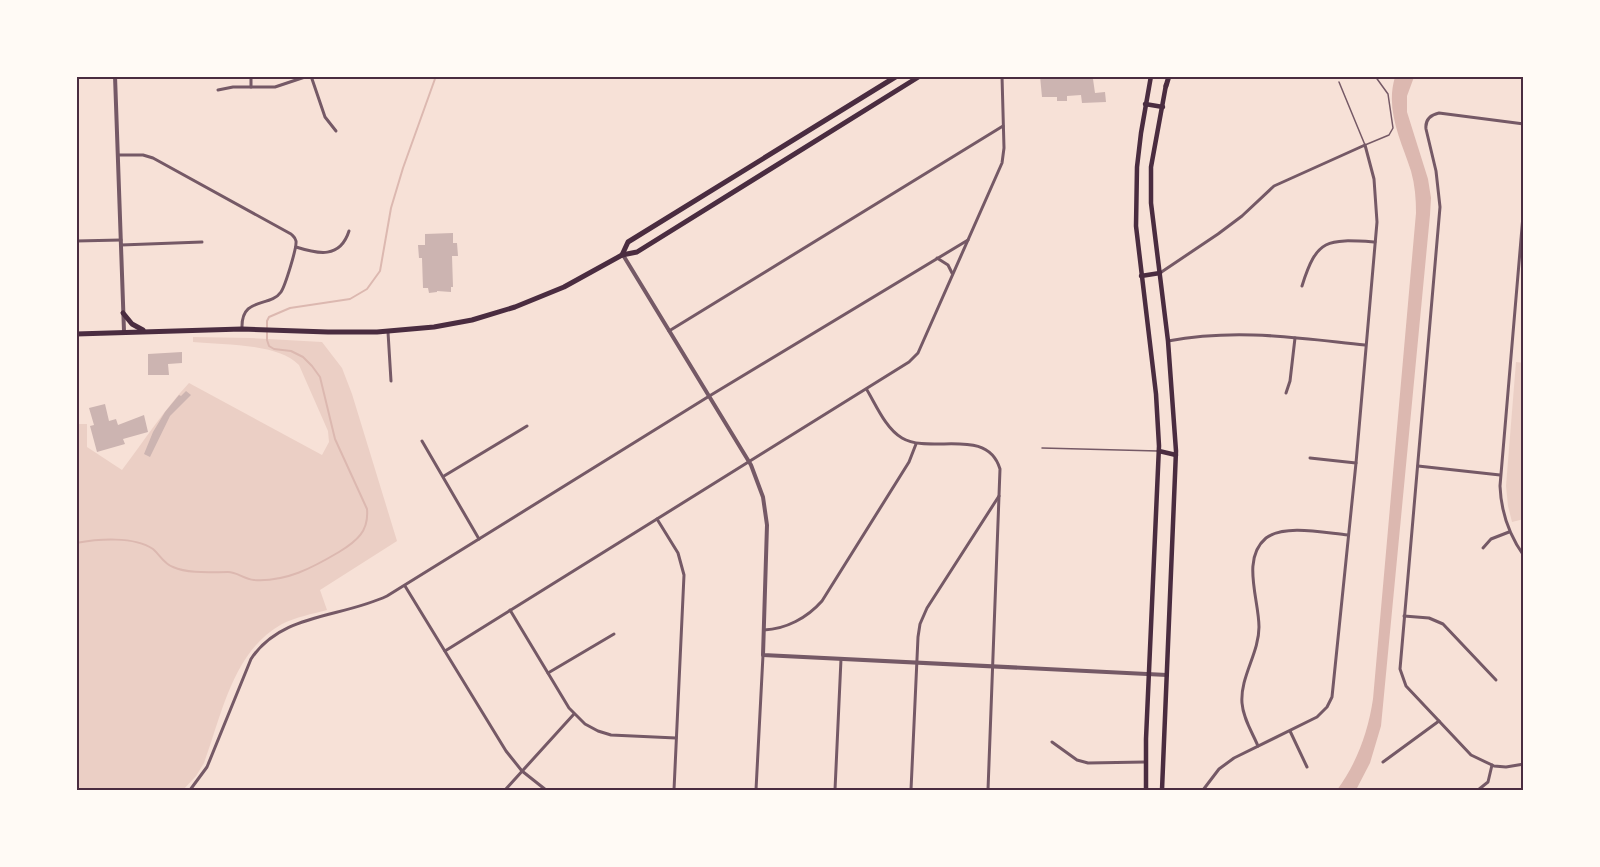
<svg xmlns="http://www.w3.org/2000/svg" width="1600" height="867" viewBox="0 0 1600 867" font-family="'Times New Roman',serif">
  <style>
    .green { fill: #ebcfc5 }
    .water { fill: #dcb8b0 }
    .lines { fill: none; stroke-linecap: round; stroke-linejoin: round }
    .stream { stroke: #dcb8b0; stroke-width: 2 }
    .building { fill: #ccb4b1 }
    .service { stroke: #755966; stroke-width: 1.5 }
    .minor { stroke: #755966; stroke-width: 3 }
    .tertiary { stroke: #755966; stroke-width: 4 }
    .secondary { stroke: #4a2c40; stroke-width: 4.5 }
    .primary { stroke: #4a2c40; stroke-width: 5 }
    .trunk { stroke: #4a2c40; stroke-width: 5 }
    .neatline { fill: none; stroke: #4a2c40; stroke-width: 2 }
  </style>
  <rect width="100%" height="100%" fill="#f7e1d7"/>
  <g class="green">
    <path d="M193 337 250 338 322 342 342 368 352 394 397 541 320 590 327 610C312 614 296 617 282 624 233 651 222 714 204 763L196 776 183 790H77L76 424H87V447L122 470C144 441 164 410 189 383L322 455 329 442 328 431 299 365C278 343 223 345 193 342Z"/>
    <polygon points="1516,362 1524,363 1524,519 1512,522 1508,506 1506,486"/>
  </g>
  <path class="water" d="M1395 77H1414L1407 96V112L1428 179 1431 198 1430 215 1381 726 1370 763 1356 790H1337C1357 763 1368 732 1373 699L1416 213C1416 199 1415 185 1411 171 1401 140 1385 110 1395 77Z"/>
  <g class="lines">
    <path class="stream" d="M76 543C98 539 134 536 153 549 160 555 164 564 173 567 189 574 211 572 228 572 237 572 244 579 254 580 286 582 312 568 339 552 357 541 369 531 367 509L335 439 320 377 312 366 303 357 291 351 274 349 269 346 267 340V321L269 317 290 308 350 299 367 289 380 271 391 208 403 168 436 76"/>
  </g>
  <g class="building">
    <polygon points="1040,76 1098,76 1098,78 1093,79 1095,93 1105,92 1106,102 1082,103 1081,95 1067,96 1067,101 1057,101 1057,97 1042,97"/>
    <polygon points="453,233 453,243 457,243 458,256 452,256 453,287 451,287 451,292 437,291 437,292 429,293 428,288 423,288 422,258 419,258 418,245 425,245 425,234"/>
    <polygon points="182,352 182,363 168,364 169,375 148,375 148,354"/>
    <polygon points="186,391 191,395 170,416 150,457 144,454 153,432 165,412 179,395 181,396"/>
    <polygon points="105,404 109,421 116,419 118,425 144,415 148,432 123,439 125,444 97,452 90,426 94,425 89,408"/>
  </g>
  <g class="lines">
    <g class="service">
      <polyline points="1339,82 1365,145 1389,135 1393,128 1388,94 1375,76"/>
      <polyline points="1042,448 1158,451"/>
    </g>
    <g class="minor">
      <polyline points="251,76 251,87"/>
      <polyline points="311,76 325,117 336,131"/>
      <polyline points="218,90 233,87 275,87 308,76"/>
      <path d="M1524 124 1439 113C1430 115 1425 120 1426 129L1436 171 1440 207 1400 669 1406 686 1471 755 1494 766 1506 767 1524 764"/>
      <path d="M118 155H143L153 158 291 234C294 237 295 237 296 241 297 248 285 286 281 292 270 308 241 296 242 328"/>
      <path d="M1524 204 1500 486C1501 512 1509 535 1524 556"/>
      <polyline points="76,241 121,240"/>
      <polyline points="121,245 202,242"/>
      <path d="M296 247C318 254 340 259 349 231"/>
      <polyline points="937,258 948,265 952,273"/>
      <polyline points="1160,273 1218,234 1242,216 1274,186 1365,145 1374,179 1377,222 1356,463 1332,697 1327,707 1317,717 1234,758 1219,769 1203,790"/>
      <path d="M1302 286C1317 238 1327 239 1375 242"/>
      <polyline points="669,331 1003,126"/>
      <polyline points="388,332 391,381"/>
      <path d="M1168 341C1237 328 1297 338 1365 345"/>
      <path d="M867 390C876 405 886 429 902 438 931 455 987 426 1000 469L988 790"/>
      <polyline points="1286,393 1290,381 1295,338"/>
      <polyline points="422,441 479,539"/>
      <polyline points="1310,458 1356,463"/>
      <polyline points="1418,466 1500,475"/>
      <polyline points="444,476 527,426"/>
      <polyline points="657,519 678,553 684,575 674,790"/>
      <polyline points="1483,548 1491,539 1509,532"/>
      <polyline points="405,586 506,751 522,771 546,790"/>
      <polyline points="510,610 569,708 585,724 598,731 611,735 676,738"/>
      <polyline points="1404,616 1429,618 1443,624 1496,680"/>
      <path d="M764 630C786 629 807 618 822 601L909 462 916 444"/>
      <polyline points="445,651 909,362 918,353 1002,163 1004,148 1002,76"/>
      <polyline points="548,673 614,634"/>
      <polyline points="1290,731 1307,767"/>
      <polyline points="1052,742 1077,760 1088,763 1145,762"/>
      <path d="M1258 746C1252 732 1243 718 1242 703 1240 677 1259 653 1259 627 1259 599 1241 559 1266 538 1285 524 1325 533 1348 535"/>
      <polyline points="1383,762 1439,721"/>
      <path d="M190 790 207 767 251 659C281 613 341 618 387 596L711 395 968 240"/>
      <polyline points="505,790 574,714"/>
      <polyline points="756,790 763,655"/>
      <polyline points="835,790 841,659"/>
      <polyline points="911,790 918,637 920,624 927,608 999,496"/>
      <polyline points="1478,790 1488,782 1492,765"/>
    </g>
    <g class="tertiary">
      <polyline points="115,76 124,331"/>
      <polyline points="623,255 751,465 763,497 767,525 763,655 1167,675"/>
    </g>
    <g class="secondary">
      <polyline points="1145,104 1163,107"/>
      <polyline points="1141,276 1160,273"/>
      <polyline points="1159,451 1176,455"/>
      <polyline points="1146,790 1146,739 1159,446 1156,394 1136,226 1137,167 1141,133 1151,76"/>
      <polyline points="1162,790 1176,451 1168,341 1151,203 1151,167 1166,85"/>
    </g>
    <g class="primary">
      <polyline points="622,255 628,242 897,76"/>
      <polyline points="123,313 132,324 143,330"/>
      <polyline points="76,334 242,329 328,332 377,332 434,327 472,320 515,307 564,287 622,255 637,252 920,76"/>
    </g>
    <polyline class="trunk" points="1166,86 1169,76"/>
  </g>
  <rect width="1600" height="867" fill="none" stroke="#fffaf5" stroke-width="156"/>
  <rect x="78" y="78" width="1444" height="711" class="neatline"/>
</svg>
